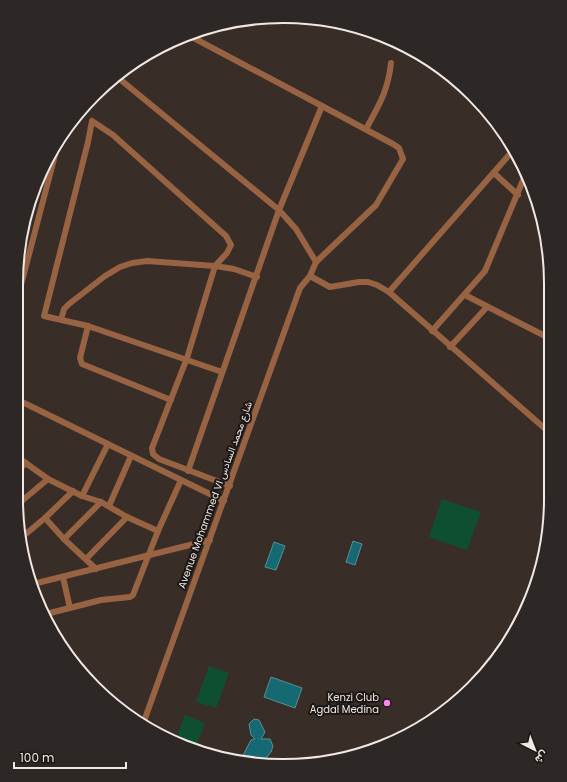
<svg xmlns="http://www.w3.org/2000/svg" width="567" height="782" viewBox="0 0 567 782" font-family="Poppins,Vazirmatn,sans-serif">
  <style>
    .green { fill: #0e4f32 }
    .water { fill: #156972; stroke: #578f94 }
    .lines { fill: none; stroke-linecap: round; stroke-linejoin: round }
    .minor { stroke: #986342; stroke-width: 6 }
    .poi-dot { fill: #f987e9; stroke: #1c1715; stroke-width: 1.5 }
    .labels { text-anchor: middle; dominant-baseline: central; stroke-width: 4; stroke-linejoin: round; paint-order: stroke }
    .street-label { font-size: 10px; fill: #f0e8e5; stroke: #1c1715 }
    .poi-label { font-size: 10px; fill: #f0e8e5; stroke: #1c1715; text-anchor: end }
    .rim { fill: none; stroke: #f0e8e5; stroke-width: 2 }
  </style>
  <rect width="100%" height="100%" fill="#392d28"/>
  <g class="green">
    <polygon points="442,499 481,512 467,550 429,537"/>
    <polygon points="209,666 229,673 216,708 196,702"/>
    <polygon points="185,715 205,723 195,749 175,742"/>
  </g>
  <g class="water">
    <polygon points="353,541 362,544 355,565 346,562"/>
    <polygon points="274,542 285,546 276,570 265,567"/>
    <polygon points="271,677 302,688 295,708 264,697"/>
    <polygon points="254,719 259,720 265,732 261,739 270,739 273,746 271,752 263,762 240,761 251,740 255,739 251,735 249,724"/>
  </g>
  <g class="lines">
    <g class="minor">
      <polyline points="116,76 279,210 188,471"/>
      <path d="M366 129C379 105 388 91 391 63"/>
      <polyline points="494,173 518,195"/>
      <polyline points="316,262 376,205 403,159 399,148 393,144 322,106"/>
      <polyline points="310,276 330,287 359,282 368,282 377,285 389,292 550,433"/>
      <polyline points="389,292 509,155 515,153"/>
      <polyline points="465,295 549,338"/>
      <polyline points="16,304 59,140"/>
      <polyline points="61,320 64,309 69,304 105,276 120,267 132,263 147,261 215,266 227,253 231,245 226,236 113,135 92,121 88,142 44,316 88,326 222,372"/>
      <polyline points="88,326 80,358 82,364 171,400"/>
      <polyline points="432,331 485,271 526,173"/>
      <polyline points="450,347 487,307"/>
      <polyline points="16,399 224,501"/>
      <polyline points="16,456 48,479 82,496 101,502 127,517 158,531"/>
      <polyline points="16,472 26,463"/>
      <polyline points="230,486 159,459 153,454 152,448 187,358 215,266 234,269 257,277"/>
      <polyline points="73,491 45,518 64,539 96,569"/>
      <polyline points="82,496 108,444"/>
      <polyline points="17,505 48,479"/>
      <polyline points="109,506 131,456"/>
      <polyline points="21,538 45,518"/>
      <polyline points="64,539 101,502"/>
      <polyline points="86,559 127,517"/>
      <polyline points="63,577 70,608"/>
      <polyline points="33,584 210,540"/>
      <polyline points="46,614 101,600 130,597 133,595 158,531 181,480"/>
      <polyline points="143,724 300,288 310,276 316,262 296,229 279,210 322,106 188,35"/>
    </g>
  </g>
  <circle class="poi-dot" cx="387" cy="703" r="4"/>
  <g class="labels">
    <g class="street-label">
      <text transform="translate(215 495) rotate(-70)">Avenue Mohammed VI شارع محمد السادس</text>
    </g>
    <g class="poi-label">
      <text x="379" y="697">Kenzi Club<tspan x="379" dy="12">Agdal Medina</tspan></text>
    </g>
  </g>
  <path d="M0 0H567V782H0ZM283 23H284A260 260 0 0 1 544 283V499A260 260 0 0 1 284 759H283A260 260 0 0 1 23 499V283A260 260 0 0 1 283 23Z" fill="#2d2826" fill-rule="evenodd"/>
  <path class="rim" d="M283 23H284A260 260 0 0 1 544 283V499A260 260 0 0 1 284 759H283A260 260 0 0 1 23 499V283A260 260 0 0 1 283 23Z"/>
  <g transform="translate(535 750) rotate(138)" stroke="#1c1715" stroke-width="3" paint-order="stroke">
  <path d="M0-3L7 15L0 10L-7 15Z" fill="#f0e8e5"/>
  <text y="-6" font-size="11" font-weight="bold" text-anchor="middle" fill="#f0e8e5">ش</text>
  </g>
  <path d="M14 762v6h112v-6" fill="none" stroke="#f0e8e5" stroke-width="2"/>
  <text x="20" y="762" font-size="12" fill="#f0e8e5" stroke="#1c1715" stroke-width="3" paint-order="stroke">100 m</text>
</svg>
